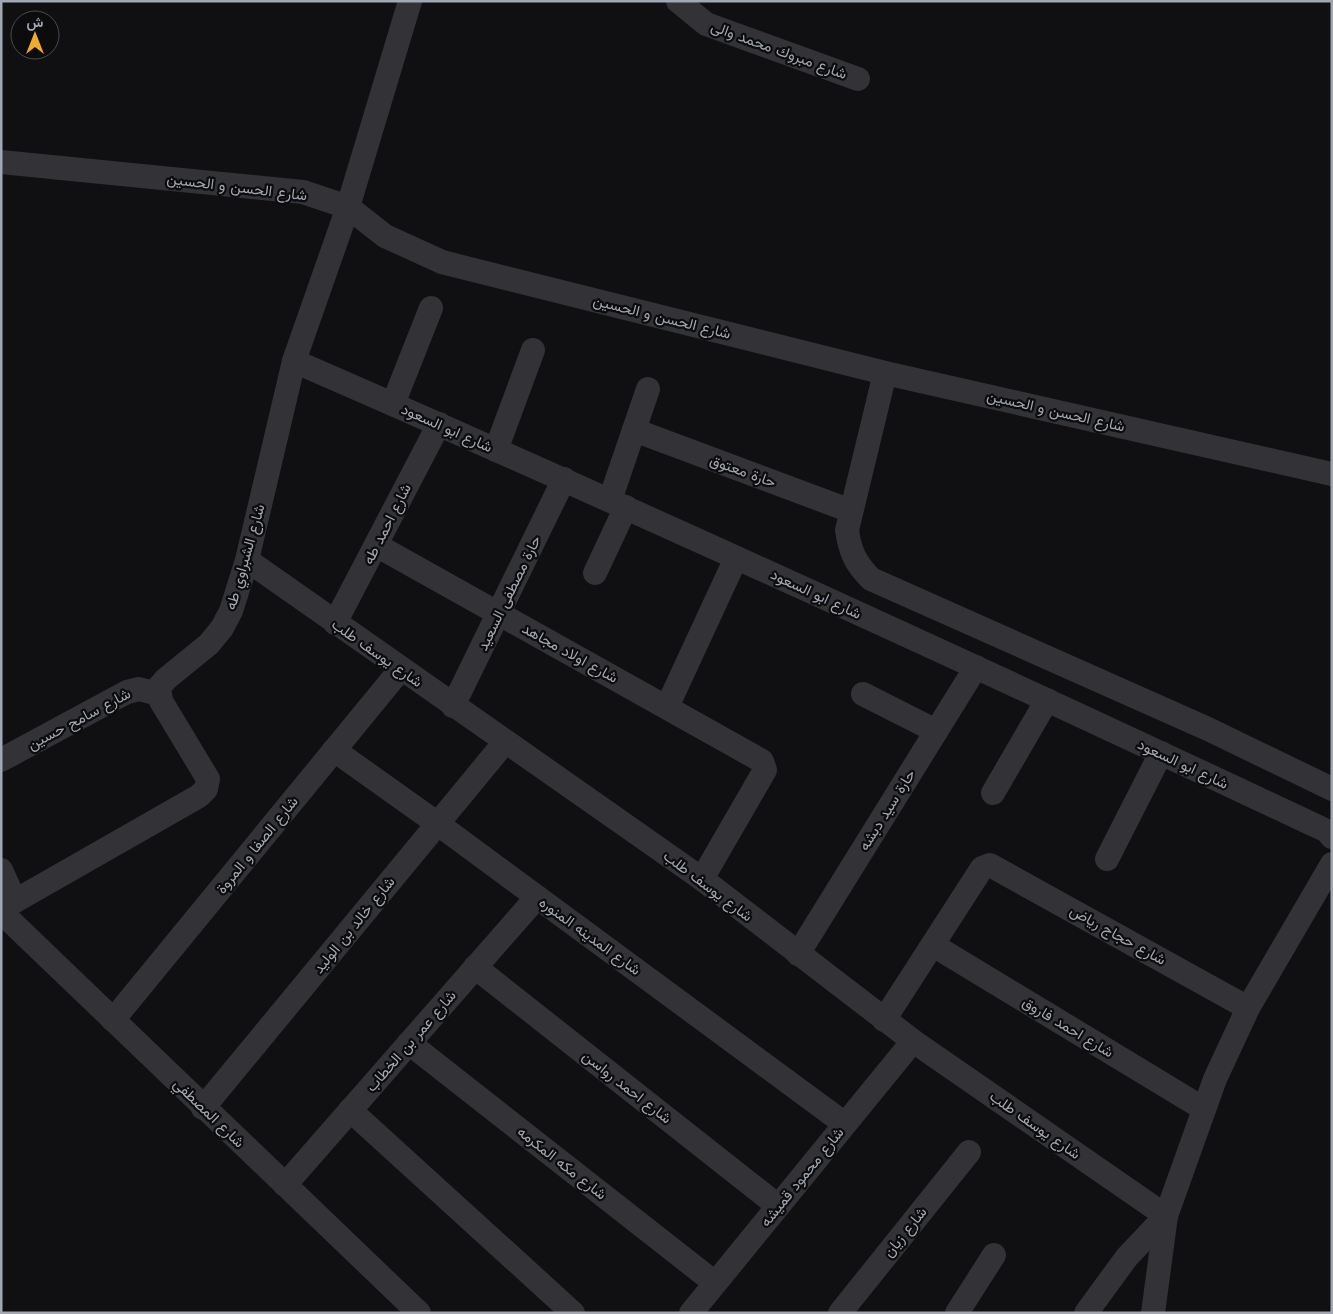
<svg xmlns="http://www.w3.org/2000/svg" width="1333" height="1314" viewBox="0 0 1333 1314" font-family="'Work Sans',Vazirmatn,sans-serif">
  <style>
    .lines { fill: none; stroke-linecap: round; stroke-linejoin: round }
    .street { stroke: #323237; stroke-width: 24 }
    .labels { text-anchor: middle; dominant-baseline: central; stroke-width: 4.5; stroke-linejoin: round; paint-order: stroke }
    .street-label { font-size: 15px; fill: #a2a7b3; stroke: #0c0c0d }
  </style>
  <rect width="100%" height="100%" fill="#101012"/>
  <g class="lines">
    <g class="street">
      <polyline points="678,1 706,24 858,79"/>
      <polyline points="1,162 303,192 348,207 385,236 442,262 885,373 1332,474"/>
      <path d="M294 361C641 512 985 670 1327 831L1332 837"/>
      <path d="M885 373 847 530C850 552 856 564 871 579L1208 729 1332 789"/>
      <polyline points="393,404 431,308"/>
      <polyline points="634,430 851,511"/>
      <polyline points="496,450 533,350"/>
      <polyline points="610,500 648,389"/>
      <polyline points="376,545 762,761 765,770 702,879"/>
      <polyline points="247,560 702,879 913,1041 1166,1216"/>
      <polyline points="595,573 626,507"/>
      <polyline points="335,623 439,424"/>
      <polyline points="863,694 936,731"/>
      <polyline points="453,706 564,479"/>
      <polyline points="667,707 736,558"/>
      <polyline points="334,750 438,824 845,1124"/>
      <polyline points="1,760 127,692 139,689 158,694"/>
      <polyline points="993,793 1047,700"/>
      <polyline points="1107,859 1161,753"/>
      <polyline points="1,870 15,901"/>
      <polyline points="1,909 199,796 206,789 208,779 161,701 159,687 166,679 209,644 222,628 231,611 247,560 294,361 348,207 410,1"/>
      <polyline points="1,912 419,1313"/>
      <polyline points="933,945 1204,1109"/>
      <polyline points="798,954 976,667"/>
      <polyline points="475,967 778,1206"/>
      <polyline points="113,1020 400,670"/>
      <polyline points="884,1020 982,868 990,865 1248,1008"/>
      <polyline points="409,1043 715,1283"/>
      <polyline points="203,1108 505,742"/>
      <polyline points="350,1110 573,1313"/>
      <polyline points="285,1185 537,897"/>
      <polyline points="691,1313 913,1041"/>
      <polyline points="840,1313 969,1152"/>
      <polyline points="957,1313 994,1255"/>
      <polyline points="1086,1313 1127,1257 1166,1216"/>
      <polyline points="1153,1313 1166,1216 1215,1079 1248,1008 1332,864"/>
    </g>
  </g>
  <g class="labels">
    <g class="street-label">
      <text transform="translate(779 50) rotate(20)">شارع مبروك محمد والى</text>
      <text transform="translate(237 187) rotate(7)">شارع الحسن و الحسين</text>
      <text transform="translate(662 317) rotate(14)">شارع الحسن و الحسين</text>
      <text transform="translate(1056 411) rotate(13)">شارع الحسن و الحسين</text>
      <text transform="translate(447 428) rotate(24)">شارع ابو السعود</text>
      <text transform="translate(743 471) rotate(20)">حارة معتوق</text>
      <text transform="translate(387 524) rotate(-63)">شارع احمد طه</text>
      <text transform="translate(245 557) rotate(-74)">شارع الشبراوي طه</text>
      <text transform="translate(509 593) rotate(-64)">حارة مصطفى السعيد</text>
      <text transform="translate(816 594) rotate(25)">شارع ابو السعود</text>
      <text transform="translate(377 653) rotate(35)">شارع يوسف طلب</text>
      <text transform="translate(570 653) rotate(29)">شارع اولاد مجاهد</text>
      <text transform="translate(79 719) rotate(-28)">شارع سامح حسين</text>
      <text transform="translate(1183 764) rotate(25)">شارع ابو السعود</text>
      <text transform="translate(887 810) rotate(-58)">حارة سيد دبشه</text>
      <text transform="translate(257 845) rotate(-51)">شارع الصفا و المروة</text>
      <text transform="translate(708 886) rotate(37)">شارع يوسف طلب</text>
      <text transform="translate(354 925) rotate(-51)">شارع خالد بن الوليد</text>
      <text transform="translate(1118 935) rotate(29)">شارع حجاج رياض</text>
      <text transform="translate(590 936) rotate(36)">شارع المدينه المنوره</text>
      <text transform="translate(1068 1027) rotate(31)">شارع احمد فاروق</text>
      <text transform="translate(411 1041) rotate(-49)">شارع عمر بن الخطاب</text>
      <text transform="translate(627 1087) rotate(38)">شارع احمد رواسن</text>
      <text transform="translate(209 1113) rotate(44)">شارع المصطفي</text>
      <text transform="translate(1035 1125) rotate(35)">شارع يوسف طلب</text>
      <text transform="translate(562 1163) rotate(38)">شارع مكه المكرمه</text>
      <text transform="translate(802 1177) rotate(-51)">شارع محمود قميشه</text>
      <text transform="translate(905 1232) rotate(-51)">شارع زيان</text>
    </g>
  </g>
  <rect width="1333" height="1314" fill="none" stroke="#a2a7b3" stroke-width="5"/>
  <g transform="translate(35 35)"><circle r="24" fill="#0c0c0d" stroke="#484a4f"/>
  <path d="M0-4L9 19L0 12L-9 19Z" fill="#eeab2c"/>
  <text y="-8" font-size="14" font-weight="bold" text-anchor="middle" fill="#a2a7b3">ش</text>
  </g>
</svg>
